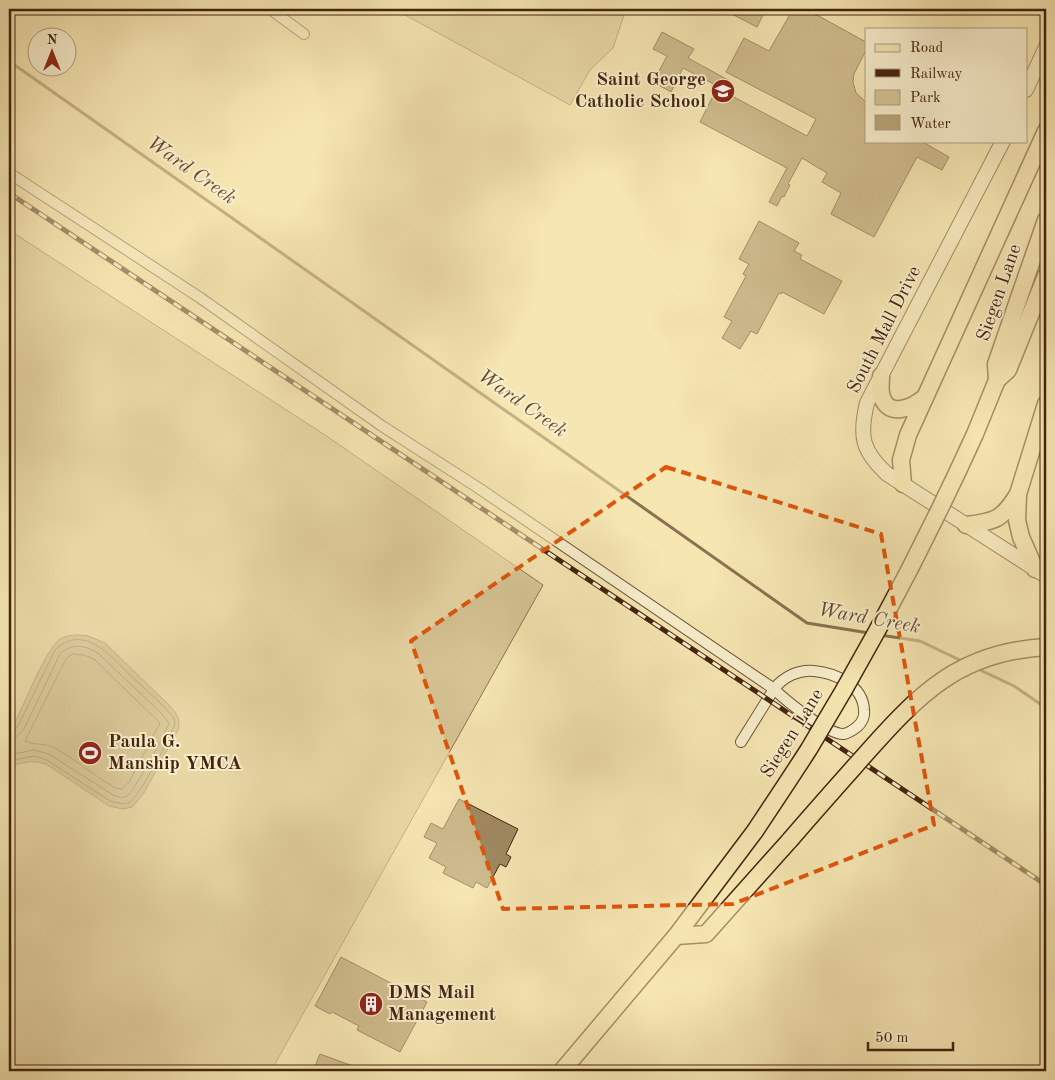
<svg xmlns="http://www.w3.org/2000/svg" width="1055" height="1080" viewBox="0 0 1055 1080" font-family="'Old Standard TT',serif">
  <style>
    .green { fill: #d7c596; stroke: #8e7452 }
    .water { fill: #b9a47a; stroke: #8a714f }
    .lines { fill: none; stroke-linecap: round; stroke-linejoin: round }
    .shore { stroke: #7e6444; stroke-width: 1 }
    .stream { stroke: #8a714f; stroke-width: 3 }
    .building { fill: #a08963; stroke: #44240e }
    .street-casing { stroke: #705437; stroke-width: 12 }
    .secondary-casing { stroke: #44240e; stroke-width: 16 }
    .primary-casing { stroke: #44240e; stroke-width: 19 }
    .street { stroke: #f8efcd; stroke-width: 10 }
    .secondary { stroke: #f8efcd; stroke-width: 14 }
    .primary { stroke: #f5e6b2; stroke-width: 16 }
    .rail-casing { stroke: #44240e; stroke-width: 5 }
    .rail { stroke: #f8efcd; stroke-width: 3; stroke-dasharray: 9; stroke-linecap: butt }
    .primary-bridge-casing { stroke: #44240e; stroke-width: 19; stroke-linecap: butt }
    .primary-bridge { stroke: #f5e6b2; stroke-width: 16 }
    .marked { fill: none; stroke: #e0560c; stroke-width: 4; stroke-dasharray: 10 6; stroke-linejoin: round }
    .labels { text-anchor: middle; dominant-baseline: central; stroke-width: 4; stroke-linejoin: round; paint-order: stroke }
    .poi-label { font-size: 19px; font-weight: bold; fill: #44240e; stroke: #f8efcd; text-anchor: start }
    .street-label { font-size: 19px; fill: #44240e; stroke: #f8efcd }
    .water-label { font-size: 20px; font-style: italic; fill: #674a2e; stroke: #f8efcd }
  </style>
  <rect width="100%" height="100%" fill="#f5e6b2"/>
  <filter id="stains"><feTurbulence type="fractalNoise" baseFrequency=".004" numOctaves="4"/><feColorMatrix values="0 0 0 0 .2 0 0 0 0 .09 0 0 0 0 .02 0 0 0 .5 -.17"/></filter>
  <radialGradient id="worn" r=".72"><stop offset=".6" stop-color="#630" stop-opacity="0"/><stop offset="1" stop-color="#630" stop-opacity=".3"/></radialGradient>
  <g class="green">
    <polygon points="394,9 626,9 613,48 590,70 570,105"/>
    <polygon points="9,230 325,435 543,585 271,1071 9,1071"/>
  </g>
  <path class="water" d="M78 635 88 636 105 643 170 706C177 714 181 719 178 730L144 793 132 807 123 809 109 806 46 764C32 760 22 762 9 767V729L15 722C24 705 46 649 59 640 65 636 71 635 78 635Z"/>
  <g class="lines">
    <g class="shore">
      <path d="M73 654 84 655 94 659 160 723 129 782 122 789 115 788C95 776 76 760 55 748 45 743 33 745 25 741L66 659Z"/>
      <path d="M9 732 14 731 19 724 55 650C83 623 110 655 129 674 142 686 154 697 166 709L174 718 175 723C172 735 140 795 130 802 124 805 117 803 110 801L47 760 34 756 9 761"/>
      <path d="M9 738 16 737 24 729 60 654C71 643 85 645 98 653L161 713 169 723C165 734 136 788 128 795 123 799 118 797 113 795L49 754 34 750 9 755"/>
    </g>
    <g class="stream">
      <polyline points="9,61 807,623 869,633"/>
      <polyline points="880,635 920,641 964,662"/>
      <polyline points="978,669 1014,686 1046,708"/>
    </g>
  </g>
  <g class="building">
    <polygon points="722,9 766,9 757,27"/>
    <polygon points="793,9 803,9 816,16 817,15 866,42 866,50 854,74 853,82 856,93 866,102 866,141 921,141 949,157 942,170 917,157 874,237 831,214 841,193 822,182 827,173 802,158 788,184 790,185 784,197 782,196 777,206 769,202 787,168 700,122 717,88 807,136 816,119 726,72 744,38 769,51"/>
    <polygon points="662,32 694,49 688,58 730,81 725,90 683,68 671,92 653,82 667,56 653,49"/>
    <polygon points="759,221 799,243 794,251 802,255 800,259 842,281 824,314 782,292 781,294 779,293 757,334 751,331 740,349 722,338 732,321 724,317 746,276 743,274 749,264 739,259"/>
    <polygon points="459,799 518,829 506,854 511,857 506,867 500,864 487,888 476,882 473,888 443,873 446,867 429,858 437,843 424,837 431,823 443,829"/>
    <polygon points="341,957 427,1002 400,1052 357,1030 359,1026 332,1012 330,1014 315,1006"/>
    <polygon points="320,1054 364,1070 363,1071 313,1071"/>
  </g>
  <g class="lines">
    <g class="street-casing">
      <g id="street">
        <polyline points="270,9 304,34"/>
        <path d="M9 173 199 297 382 426 480 489 774 689C785 700 828 735 844 734 849 733 853 730 857 727 862 723 865 716 864 710 863 685 835 673 814 671 799 669 783 677 774 689L741 742"/>
      </g>
    </g>
    <g class="secondary-casing">
      <g id="secondary">
        <polyline points="1026,90 1046,47"/>
        <path d="M1003 141 867 403C859 436 862 451 887 474L1046 576"/>
      </g>
    </g>
    <g class="primary-casing">
      <g id="primary">
        <path d="M881 376C881 382 880 388 881 393 886 419 911 409 925 397"/>
        <polyline points="997,380 1008,370 1046,276"/>
        <polyline points="975,434 997,380 996,364 1046,220"/>
        <polyline points="903,484 901,460 908,435 1046,131"/>
        <polyline points="1018,496 1017,520 1021,537 1035,569"/>
        <path d="M966 525C995 522 1003 519 1018 494L1046 404"/>
        <polyline points="676,936 706,934 790,840"/>
        <polyline points="562,1071 676,936 755,831"/>
      </g>
    </g>
    <use href="#street" class="street"/>
    <use href="#secondary" class="secondary"/>
    <use href="#primary" class="primary"/>
    <g class="rail-casing">
      <polyline id="rail" points="9,193 1046,885"/>
    </g>
    <use href="#rail" class="rail"/>
    <g class="primary-bridge-casing">
      <g id="primary-bridge">
        <path d="M755 831C773 804 791 777 809 749 871 647 926 542 975 434"/>
        <path d="M790 840C814 812 839 784 863 757 918 695 958 652 1046 647"/>
      </g>
    </g>
    <use href="#primary-bridge" class="primary-bridge"/>
  </g>
  <path d="M0 0H1055V1080H0ZM666 467 881 534 934 825 733 904 503 909 411 641Z" fill="#f5e6b2" fill-opacity=".55" fill-rule="evenodd"/>
  <path class="marked" d="M666 467 881 534 934 825 733 904 503 909 411 641Z"/>
  <defs>
    <g id="school-disc" transform="scale(1.25)"><circle r="9.5" fill="#8f2418" stroke="#f8efcd"/><path d="M0-5L7-2L0 1L-7-2ZM-4 1L0 2.5L4 1V4Q0 6-4 4Z" fill="#fff"/></g>
    <g id="stadium-disc" transform="scale(1.25)"><circle r="9.5" fill="#8f2418" stroke="#f8efcd"/><path d="M0-5a6.5 5 0 1 0 0 10a6.5 5 0 1 0 0-10ZM-3.5-1.8h7v3.6h-7Z" fill="#fff"/></g>
    <g id="building-disc" transform="scale(1.25)"><circle r="9.5" fill="#8f2418" stroke="#f8efcd"/><path d="M-4-6H4V6H1V3H-1V6H-4ZM-2.5-4.3h1.7v1.8h-1.7ZM.8-4.3h1.7v1.8H.8ZM-2.5-1h1.7V.8h-1.7ZM.8-1h1.7V.8H.8Z" fill="#fff"/></g>
  </defs>
  <g fill-rule="evenodd">
    <use href="#school-disc" x="723" y="91"/>
    <use href="#stadium-disc" x="90" y="753"/>
    <use href="#building-disc" x="371" y="1004"/>
  </g>
  <g class="labels">
    <g class="poi-label">
      <text x="706" y="80" text-anchor="end">Saint George<tspan x="706" dy="22">Catholic School</tspan></text>
      <text x="108" y="742">Paula G.<tspan x="108" dy="22">Manship YMCA</tspan></text>
      <text x="388" y="993">DMS Mail<tspan x="388" dy="22">Management</tspan></text>
    </g>
    <g class="street-label">
      <text transform="translate(1000 293) rotate(-71)">Siegen Lane</text>
      <text transform="translate(885 330) rotate(-63)">South Mall Drive</text>
      <text transform="translate(793 734) rotate(-58)">Siegen Lane</text>
    </g>
    <g class="water-label">
      <text transform="translate(191 171) rotate(35)">Ward Creek</text>
      <text transform="translate(522 404) rotate(35)">Ward Creek</text>
      <text transform="translate(869 619) rotate(10)">Ward Creek</text>
    </g>
  </g>
  <rect width="1055" height="1080" fill="none" stroke="#f5e6b2" stroke-width="30"/>
  <rect x="10" y="10" width="1035" height="1060" fill="none" stroke="#44240e" stroke-width="2.5"/>
  <rect x="15" y="15" width="1025" height="1050" fill="none" stroke="#44240e"/>
  <rect x="865" y="28" width="162" height="115" fill="#f8efcd" stroke="#b09e81"/>
  <rect x="875" y="44" width="25" height="8" fill="#f5e6b2" stroke="#b09e81"/>
  <text x="910" y="52" font-size="15" fill="#44240e">Road</text>
  <rect x="875" y="69" width="25" height="8" fill="#44240e" stroke="#b09e81"/>
  <text x="910" y="78" font-size="15" fill="#44240e">Railway</text>
  <rect x="875" y="90" width="25" height="15" fill="#d7c596" stroke="#b09e81"/>
  <text x="910" y="102" font-size="15" fill="#44240e">Park</text>
  <rect x="875" y="115" width="25" height="15" fill="#b9a47a" stroke="#b09e81"/>
  <text x="910" y="128" font-size="15" fill="#44240e">Water</text>
  <g transform="translate(52 52)"><circle r="24" fill="#f8efcd" stroke="#b09e81"/>
  <path d="M0-4L9 19L0 12L-9 19Z" fill="#8f2418"/>
  <text y="-8" font-size="14" font-weight="bold" text-anchor="middle" fill="#44240e">N</text>
  </g>
  <path d="M868 1042v8h85v-8" fill="none" stroke="#44240e" stroke-width="2.5"/>
  <text x="875" y="1042" font-size="15" fill="#44240e" stroke="#f8efcd" stroke-width="4" paint-order="stroke">50 m</text>
  <rect width="100%" height="100%" filter="url(#stains)"/>
  <rect width="100%" height="100%" fill="url(#worn)"/>
</svg>
